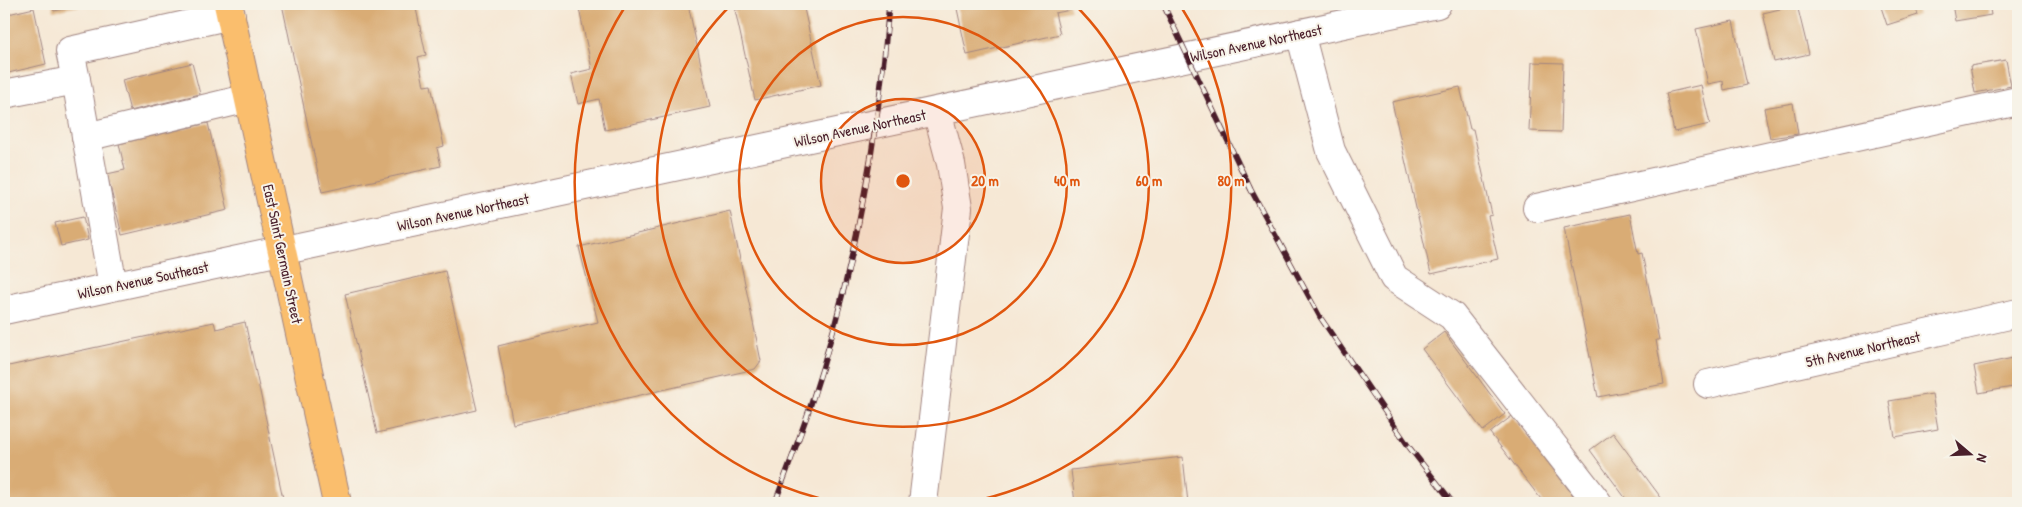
<svg xmlns="http://www.w3.org/2000/svg" width="2022" height="507" viewBox="0 0 2022 507" font-family="'Patrick Hand',sans-serif">
  <style>
    .building { fill: #d9ac75 }
    .lines { fill: none; stroke-linecap: round; stroke-linejoin: round }
    .minor-casing { stroke: #a08480; stroke-width: 30 }
    .major-casing { stroke: #a08480; stroke-width: 30 }
    .minor { stroke: #fff; stroke-width: 28 }
    .major { stroke: #fabe6d; stroke-width: 28 }
    .rail-casing { stroke: #4a1f2b; stroke-width: 5.5 }
    .rail { stroke: #f7f3e8; stroke-width: 4; stroke-dasharray: 11; stroke-linecap: butt }
    .ring { fill: none; stroke: #e0560e; stroke-width: 2.5 }
    .labels { text-anchor: middle; dominant-baseline: central; stroke-width: 4; stroke-linejoin: round; paint-order: stroke }
    .street-label { font-size: 15px; fill: #4a1f2b; stroke: #f7f3e8 }
    .centre { fill: #e0560e; stroke: #f7f3e8; stroke-width: 2.5 }
    .ring-label { font-size: 15px; text-anchor: middle; font-weight: bold; fill: #e0560e; stroke: #f7f3e8; stroke-width: 4; stroke-linejoin: round; paint-order: stroke }
  </style>
  <rect width="100%" height="100%" fill="#f7f3e8"/>
  <filter id="ink" filterUnits="userSpaceOnUse"><feTurbulence type="fractalNoise" baseFrequency=".02" numOctaves="2"/><feDisplacementMap in="SourceGraphic" scale="10" xChannelSelector="R" yChannelSelector="G"/><feConvolveMatrix kernelMatrix="1 2 1 2 8 2 1 2 1" color-interpolation-filters="sRGB"/></filter>
  <filter id="wash" filterUnits="userSpaceOnUse"><feTurbulence type="fractalNoise" baseFrequency=".0096" numOctaves="4" result="noise"/><feDisplacementMap in="SourceGraphic" scale="20" xChannelSelector="R" yChannelSelector="G"/><feGaussianBlur stdDeviation="1.12" result="paint"/><feColorMatrix in="noise" values="0 0 0 0 0 0 0 0 0 0 0 0 0 0 0 0 0 1.4 0 .05"/><feComposite in="paint" operator="in"/></filter>
  <g filter="url(#wash)">
    <rect width="100%" height="100%" fill="#f6e8d5"/>
    <g id="blocks">
      <g class="building">
        <polygon points="52,4 85,4 85,5 54,11"/>
        <polygon points="282,4 378,4 379,8 396,4 415,4 426,55 418,57 424,86 431,85 444,146 437,148 441,166 322,192"/>
        <polygon points="578,4 688,4 710,107 605,130 599,99 578,104 571,74 592,69"/>
        <polygon points="763,4 803,4 821,85 755,100 735,10"/>
        <polygon points="956,4 1069,4 1071,10 1055,13 1060,34 967,55"/>
        <polygon points="1880,4 1915,4 1918,15 1887,25"/>
        <polygon points="1952,4 1989,4 1991,15 1955,21"/>
        <polygon points="1797,5 1809,54 1774,62 1763,13"/>
        <polygon points="34,8 46,64 4,74 4,15"/>
        <polygon points="1733,21 1747,85 1724,90 1723,81 1708,84 1696,29"/>
        <polygon points="2006,60 2011,86 1975,93 1970,66"/>
        <polygon points="1532,62 1563,63 1561,132 1529,131"/>
        <polygon points="192,63 200,94 130,111 122,80"/>
        <polygon points="1701,85 1710,124 1674,132 1666,93"/>
        <polygon points="1460,87 1470,129 1473,129 1492,215 1488,216 1498,259 1431,274 1392,102"/>
        <polygon points="1793,103 1798,134 1770,138 1764,108"/>
        <polygon points="208,123 228,210 122,235 107,174 125,170 119,144"/>
        <polygon points="730,211 761,361 755,369 513,424 498,346 598,322 579,247"/>
        <polygon points="1630,214 1638,254 1642,253 1659,340 1656,340 1664,384 1598,397 1564,228"/>
        <polygon points="83,217 88,240 61,246 55,223"/>
        <polygon points="445,271 477,410 377,433 345,294"/>
        <polygon points="214,322 216,329 245,322 284,503 4,503 4,367"/>
        <polygon points="1444,332 1505,414 1483,431 1422,349"/>
        <polygon points="2018,357 2018,386 1979,393 1974,366"/>
        <polygon points="1932,394 1938,429 1895,437 1889,401"/>
        <polygon points="1512,416 1579,503 1544,503 1490,433"/>
        <polygon points="1613,433 1665,503 1629,503 1590,450"/>
        <polygon points="1183,457 1188,503 1075,503 1071,470"/>
      </g>
    </g>
  </g>
  <g filter="url(#ink)">
    <use href="#blocks" fill-opacity="0" stroke="#a08480" stroke-width="1"/>
    <g class="lines">
      <g class="minor-casing">
        <g id="minor">
          <polyline points="1300,33 1331,151 1394,278 1452,316 1598,503"/>
          <polyline points="76,80 113,286"/>
          <polyline points="4,94 76,80 70,51 231,15"/>
          <polyline points="86,137 249,98"/>
          <polyline points="1537,208 2018,101"/>
          <polyline points="4,310 1437,4"/>
          <polyline points="1708,384 2018,313"/>
          <polyline points="923,503 958,208 951,164 937,111"/>
        </g>
      </g>
      <g class="major-casing">
        <polyline id="major" points="228,4 337,503"/>
      </g>
      <use href="#minor" class="minor"/>
      <use href="#major" class="major"/>
      <g class="rail-casing">
        <g id="rail">
          <polyline points="1163,4 1251,190 1320,317 1409,447 1453,503"/>
          <path d="M775 503C787 470 800 437 811 404 853 277 879 137 889 4"/>
        </g>
      </g>
      <use href="#rail" class="rail"/>
    </g>
  </g>
  <circle cx="903" cy="181" r="82" fill="#e0560e" fill-opacity=".12"/>
  <g class="ring">
    <circle cx="903" cy="181" r="82"/>
    <circle cx="903" cy="181" r="164"/>
    <path d="M1074 4A246 246 0 1 1 732 4"/>
    <path d="M840 503A328 328 0 0 1 626 5M1180 5A328 328 0 0 1 966 503"/>
  </g>
  <g class="labels">
    <g class="street-label">
      <text transform="translate(1256 43) rotate(-12)">Wilson Avenue Northeast</text>
      <text transform="translate(860 128) rotate(-12)">Wilson Avenue Northeast</text>
      <text transform="translate(463 212) rotate(-12)">Wilson Avenue Northeast</text>
      <text transform="translate(283 254) rotate(78)">East Saint Germain Street</text>
      <text transform="translate(143 280) rotate(-12)">Wilson Avenue Southeast</text>
      <text transform="translate(1863 349) rotate(-13)">5th Avenue Northeast</text>
    </g>
  </g>
  <circle cx="903" cy="181" r="8" class="centre"/>
  <g class="ring-label">
    <text x="985" y="186">20 m</text>
    <text x="1067" y="186">40 m</text>
    <text x="1149" y="186">60 m</text>
    <text x="1231" y="186">80 m</text>
  </g>
  <rect width="2022" height="507" fill="none" stroke="#f7f3e8" stroke-width="20"/>
  <g transform="translate(1970 454) rotate(109)" stroke="#f7f3e8" stroke-width="4" paint-order="stroke">
  <path d="M0-4L9 19L0 12L-9 19Z" fill="#4a1f2b"/>
  <text y="-8" font-size="14" font-weight="bold" text-anchor="middle" fill="#4a1f2b">N</text>
  </g>
</svg>
